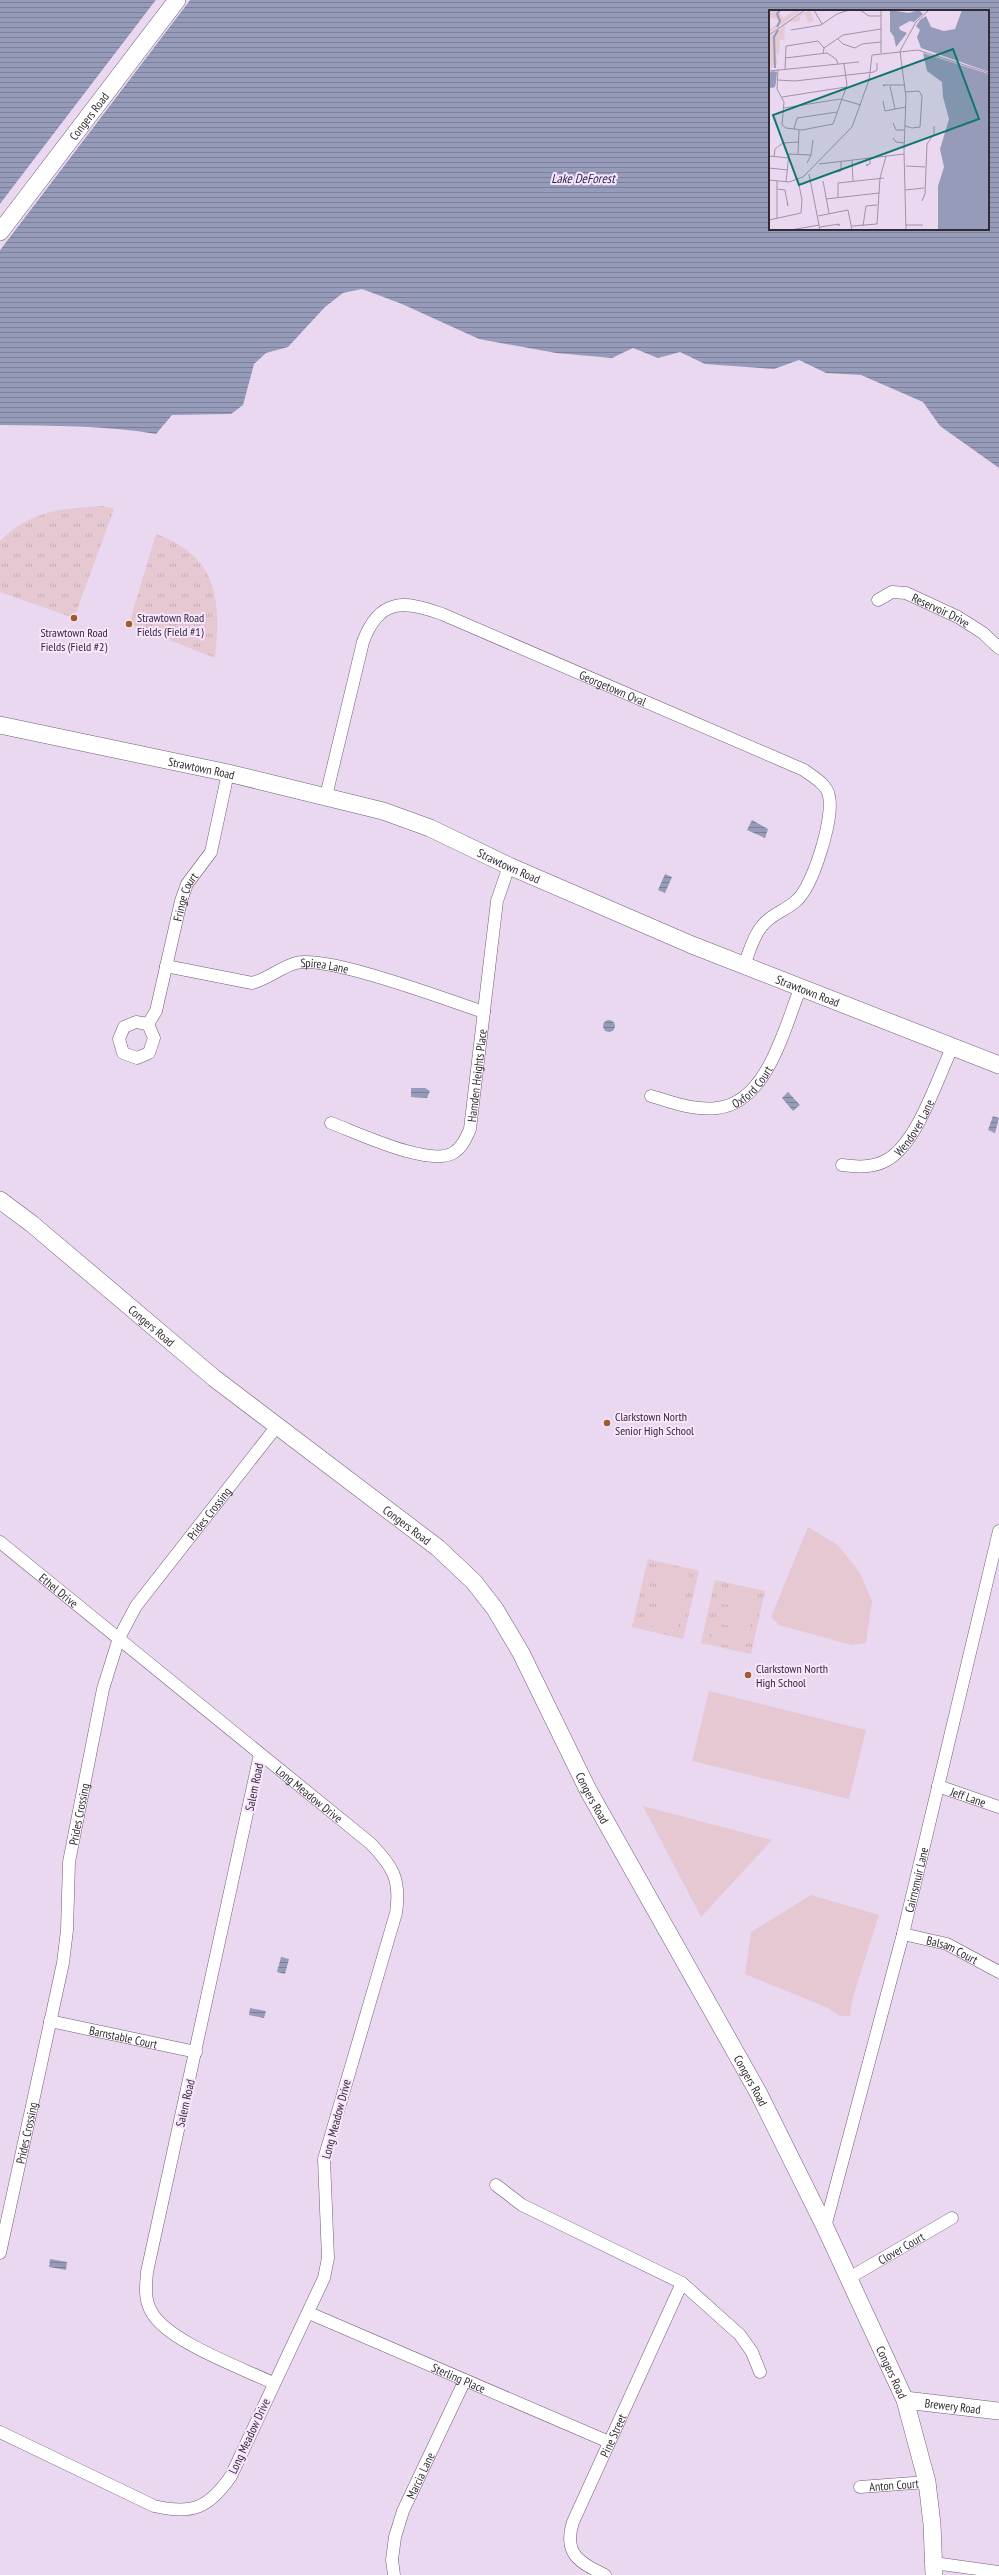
<svg xmlns="http://www.w3.org/2000/svg" width="999" height="2575" viewBox="0 0 999 2575" font-family="'PT Sans Narrow',sans-serif">
  <style>
    .park { fill: url(#park-tufts) }
    .garden { fill: #e5c8d1 }
    .water { fill: url(#water-rules); fill-rule: evenodd }
    .pier { fill: #ead8f1 }
    .lines { fill: none; stroke-linecap: round; stroke-linejoin: round }
    .street-casing { stroke: #6e5e73; stroke-width: 13 }
    .secondary-casing { stroke: #6e5e73; stroke-width: 18 }
    .street { stroke: #fff; stroke-width: 12 }
    .secondary { stroke: #fff; stroke-width: 17 }
    .poi-dot { fill: #9e5b2b; stroke: #f8e5fe; stroke-width: 1.5 }
    .labels { text-anchor: middle; dominant-baseline: central; stroke-width: 4; stroke-linejoin: round; paint-order: stroke }
    .street-label { font-size: 12px; fill: #322b34; stroke: #f8e5fe }
    .poi-label { font-size: 12px; fill: #322b34; stroke: #f8e5fe; text-anchor: start }
    .water-label { font-size: 13px; font-style: italic; fill: #272954; stroke: #f8e5fe }
    .inset-river { fill: none; stroke: #979bba; stroke-width: 2 }
    .inset-road { fill: none; stroke: #a093a5; stroke-width: 1 }
    .view { fill: #0f766e; fill-opacity: 0.15; stroke: #0f766e; stroke-width: 2 }
    .inset-edge { fill: none; stroke: #322b34; stroke-width: 2 }
  </style>
  <defs>
    <pattern id="park-tufts" width="24" height="20" patternUnits="userSpaceOnUse"><rect width="24" height="20" fill="#e5c8d1"/><path d="M3 7l-1-3M5 7V3M7 7l1-3M15 17l-1-3M17 17v-4M19 17l1-3" fill="none" stroke="#c5acb4"/></pattern>
    <pattern id="water-rules" width="6" height="5" patternUnits="userSpaceOnUse"><rect width="6" height="5" fill="#979bba"/><path d="M0 2.5h6" fill="none" stroke="#7c7f98"/></pattern>
  </defs>
  <rect width="100%" height="100%" fill="#ead8f1"/>
  <g class="park">
    <path d="M103 506 114 509 74 618 0 592V541C32 510 60 509 103 506Z"/>
    <path d="M156 534C218 557 221 599 215 658L129 624Z"/>
    <polygon points="648,1559 699,1571 683,1639 632,1627"/>
    <polygon points="715,1580 765,1591 751,1654 701,1643"/>
  </g>
  <g class="garden">
    <polygon points="808,1527 838,1545 860,1573 872,1601 866,1643 851,1645 779,1625 771,1617"/>
    <polygon points="656,1566 690,1574 686,1590 652,1581"/>
    <polygon points="651,1586 685,1595 681,1610 647,1602"/>
    <polygon points="723,1588 757,1595 754,1611 719,1603"/>
    <polygon points="719,1606 753,1614 749,1630 715,1623"/>
    <polygon points="646,1608 680,1616 677,1632 642,1624"/>
    <polygon points="714,1626 748,1634 745,1649 710,1642"/>
    <polygon points="709,1691 866,1730 849,1799 692,1761"/>
    <polygon points="643,1806 772,1840 701,1917"/>
    <polygon points="811,1895 879,1915 852,2000 850,2016 840,2016 828,2008 745,1974 751,1932"/>
  </g>
  <g class="water">
    <polygon points="0,0 156,0 0,204"/>
    <path d="M190 0H999V468L940 426 923 402 861 375 826 373 799 360 774 369 705 364 680 352 658 358 633 348 612 358 556 353 479 339 402 304 362 289 343 293 325 307 288 347 266 353 254 364 243 405 231 414 172 415 156 434C104 425 52 426 0 425V250ZM770 11H988V229H770Z"/>
    <polygon points="752,820 768,829 765,838 747,830"/>
    <polygon points="665,874 672,877 665,893 658,890"/>
    <circle cx="609" cy="1026" r="6"/>
    <polygon points="411,1088 425,1088 430,1091 427,1098 411,1097"/>
    <polygon points="788,1092 800,1105 793,1111 782,1098"/>
    <polygon points="993,1116 999,1118 995,1133 988,1130"/>
    <polygon points="281,1957 289,1959 285,1974 277,1972"/>
    <polygon points="250,2008 266,2011 264,2018 249,2015"/>
    <polygon points="50,2259 67,2262 66,2270 49,2267"/>
  </g>
  <g class="pier">
    <polygon points="156,0 157,1 0,206 0,204"/>
    <polygon points="187,0 190,0 0,250 0,247"/>
  </g>
  <g class="lines">
    <g class="street-casing">
      <g id="street">
        <path id="s1" d="M878 600 892 592 906 593 958 617 983 633 999 648"/>
        <path id="s2" d="M326 796 363 642C379 598 404 600 442 614L804 770C813 777 827 784 829 796 834 818 813 887 796 901 785 911 771 914 762 926 753 936 749 953 744 965"/>
        <path id="s3" d="M166 966 252 983C268 979 281 967 296 963 329 955 447 1000 484 1012"/>
        <path id="s4" d="M148 1024 154 1038 149 1053 137 1058 123 1053 119 1039 124 1027 136 1022 148 1024 156 1011 181 901 187 884 211 852 228 773"/>
        <path id="s5" d="M651 1096C672 1102 694 1111 717 1108 767 1103 784 1029 800 989"/>
        <path id="s6" d="M331 1123C358 1133 429 1167 453 1153 462 1148 466 1138 470 1129L497 901 509 866"/>
        <path id="s7" d="M842 1165C857 1167 873 1168 887 1160 918 1142 937 1079 952 1048"/>
        <path id="s8" d="M0 1542 370 1843C393 1866 401 1880 396 1913L324 2159 328 2258 324 2278 231 2476C209 2508 192 2515 154 2506L0 2432"/>
        <path d="M260 1754 147 2272C146 2285 144 2299 151 2311 166 2341 242 2368 273 2383"/>
        <path id="s9" d="M938 1786 999 1807"/>
        <path id="s10" d="M903 1934 947 1944 999 1972"/>
        <path id="s11" d="M50 2021 196 2052"/>
        <polyline points="496,2185 522,2205 682,2283 740,2335 752,2352 760,2372"/>
        <path id="s12" d="M825 2227 903 1934 999 1531"/>
        <path id="s13" d="M0 2253 63 1963 67 1930 69 1862 103 1689 119 1638 136 1606 277 1426"/>
        <path id="s14" d="M849 2278 952 2218"/>
        <path id="s15" d="M309 2313 609 2442"/>
        <path id="s16" d="M860 2487 927 2482"/>
        <polyline points="934,2563 999,2572"/>
        <path id="s17" d="M394 2575 392 2560 395 2537 403 2511 465 2380"/>
        <path id="s18" d="M605 2575C579 2562 563 2554 573 2522L682 2283"/>
      </g>
    </g>
    <g class="secondary-casing">
      <g id="secondary">
        <path id="s19" d="M0 232 177 0"/>
        <path id="s20" d="M0 725 228 773 383 811 430 828 509 866 692 945 999 1065"/>
        <path id="s21" d="M0 1200 32 1224 214 1378 438 1548 474 1582 495 1609 521 1653 588 1790 759 2094 825 2227 905 2400 927 2482 932 2524 934 2575"/>
        <path id="s22" d="M905 2400 999 2411"/>
      </g>
    </g>
    <use href="#street" class="street"/>
    <use href="#secondary" class="secondary"/>
  </g>
  <g class="poi-dot">
    <circle cx="74" cy="618" r="4"/>
    <circle cx="129" cy="624" r="4"/>
    <circle cx="607" cy="1423" r="4"/>
    <circle cx="748" cy="1675" r="4"/>
  </g>
  <g class="labels">
    <g class="street-label">
      <text stroke="none"><textPath href="#s19" startOffset="146">Congers Road</textPath></text>
      <text stroke="none"><textPath href="#s1" startOffset="69">Reservoir Drive</textPath></text>
      <text stroke="none"><textPath href="#s2" startOffset="443">Georgetown Oval</textPath></text>
      <text stroke="none"><textPath href="#s20" startOffset="206">Strawtown Road</textPath></text>
      <text stroke="none"><textPath href="#s20" startOffset="530">Strawtown Road</textPath></text>
      <text stroke="none"><textPath href="#s4" startOffset="245">Fringe Court</textPath></text>
      <text stroke="none"><textPath href="#s3" startOffset="165">Spirea Lane</textPath></text>
      <text stroke="none"><textPath href="#s20" startOffset="854">Strawtown Road</textPath></text>
      <text stroke="none"><textPath href="#s6" startOffset="212">Hamden Heights Place</textPath></text>
      <text stroke="none"><textPath href="#s5" startOffset="110">Oxford Court</textPath></text>
      <text stroke="none"><textPath href="#s7" startOffset="89">Wendover Lane</textPath></text>
      <text stroke="none"><textPath href="#s21" startOffset="197">Congers Road</textPath></text>
      <text stroke="none"><textPath href="#s13" startOffset="782">Prides Crossing</textPath></text>
      <text stroke="none"><textPath href="#s21" startOffset="521">Congers Road</textPath></text>
      <text stroke="none"><textPath href="#s8" startOffset="76">Ethel Drive</textPath></text>
      <text transform="translate(254 1787) rotate(-78)">Salem Road</text>
      <text stroke="none"><textPath href="#s8" startOffset="399">Long Meadow Drive</textPath></text>
      <text stroke="none"><textPath href="#s9" startOffset="32">Jeff Lane</textPath></text>
      <text stroke="none"><textPath href="#s21" startOffset="856">Congers Road</textPath></text>
      <text stroke="none"><textPath href="#s13" startOffset="447">Prides Crossing</textPath></text>
      <text stroke="none"><textPath href="#s12" startOffset="359">Cairnsmuir Lane</textPath></text>
      <text stroke="none"><textPath href="#s10" startOffset="52">Balsam Court</textPath></text>
      <text stroke="none"><textPath href="#s11" startOffset="75">Barnstable Court</textPath></text>
      <text stroke="none"><textPath href="#s21" startOffset="1180">Congers Road</textPath></text>
      <text transform="translate(185 2103) rotate(-77)">Salem Road</text>
      <text transform="translate(336 2119) rotate(-75)">Long Meadow Drive</text>
      <text stroke="none"><textPath href="#s13" startOffset="123">Prides Crossing</textPath></text>
      <text stroke="none"><textPath href="#s14" startOffset="60">Clover Court</textPath></text>
      <text stroke="none"><textPath href="#s21" startOffset="1504">Congers Road</textPath></text>
      <text stroke="none"><textPath href="#s15" startOffset="163">Sterling Place</textPath></text>
      <text stroke="none"><textPath href="#s22" startOffset="48">Brewery Road</textPath></text>
      <text stroke="none"><textPath href="#s18" startOffset="166">Pine Street</textPath></text>
      <text transform="translate(249 2436) rotate(-65)">Long Meadow Drive</text>
      <text stroke="none"><textPath href="#s17" startOffset="105">Marcia Lane</textPath></text>
      <text stroke="none"><textPath href="#s16" startOffset="34">Anton Court</textPath></text>
    </g>
    <g class="poi-label">
      <text x="137" y="617">Strawtown Road<tspan x="137" dy="14">Fields (Field #1)</tspan></text>
      <text x="74" y="632" text-anchor="middle">Strawtown Road<tspan x="74" dy="14">Fields (Field #2)</tspan></text>
      <text x="615" y="1416">Clarkstown North<tspan x="615" dy="14">Senior High School</tspan></text>
      <text x="756" y="1668">Clarkstown North<tspan x="756" dy="14">High School</tspan></text>
    </g>
    <g class="water-label">
      <text x="583" y="178">Lake DeForest</text>
    </g>
  </g>
  <g transform="translate(769 10)">
    <rect width="220" height="220" fill="#ead8f1"/>
    <path d="M0 0H9L14 8 25 1 33 0 0 23V20L10 12 8 9 0 8ZM41 0 45 11 39 12 36 4 31 7V11L20 12 16 16 15 30H11L10 44H7L9 54 0 59V27L20 11Z" fill="#e5c8d1"/>
    <path d="M121 0 140 3 150 0 154 4 145 12 141 11 130 17 131 20 138 23 127 37 125 27 121 21ZM193 0H220V62L152 38 148 27 151 20 147 16 151 10 157 6 162 17 175 21 186 19ZM154 43 220 64V220H169V176L175 157 171 139 180 109 174 87 173 72 158 61ZM4 61 8 62 7 72 6 77 2 78 0 77V63Z" fill="#979bba"/>
    <path class="inset-river" d="M8 17 11 11 8 4 11 0M6 58 5 27 9 20"/>
    <path class="inset-road" d="M45 0 53 14M91 0 100 6H112M112 0V43M22 20 52 15 68 4 80 0M0 25 36 0M69 29 74 34 86 38 93 34 112 32M54 44 55 38 74 25 112 19M16 48 58 43 67 49 69 54M9 59 8 79 15 92 13 115 17 118 33 120 64 114 78 75 75 54M16 60 17 36 49 31 55 38M0 61 90 52M8 70 26 71 105 62 108 60V53M116 76 114 75H136M121 76 126 99M13 87 77 77M114 91 116 101 137 97M15 98 71 89 92 95M124 113 127 120H135M136 116 143 118 151 117 153 86 150 81 137 82M25 119 28 108 68 102M124 128 127 132 135 133M29 144 30 120M0 146 20 148M5 147 6 139 14 133 30 132M83 150 84 171M38 153 42 145 44 130M50 154 135 144M99 156 97 155 101 154V148M137 156 156 157M0 158 19 160M67 162 72 161V152M40 164 51 220M0 170 20 172 34 167 83 117 100 70 103 45 149 40 220 63M54 171 60 203M17 172 20 144 42 145M8 179 16 180 19 196 18 193M136 180 155 178M69 187V173L115 168M57 189 110 183M153 191 156 184 158 134 165 124V116M49 206 79 200 83 220M8 209V171M0 210 32 203 33 190 29 170M137 215H154M83 216 108 214 111 168 117 146M94 216 97 196 108 195M51 217 70 214 71 215H68M22 220 50 215M137 220 135 141 137 87 131 41 147 12 160 0"/>
    <path class="view" d="M184 39 210 109 30 175 4 105Z"/>
    <rect width="220" height="220" class="inset-edge"/>
  </g>
</svg>
